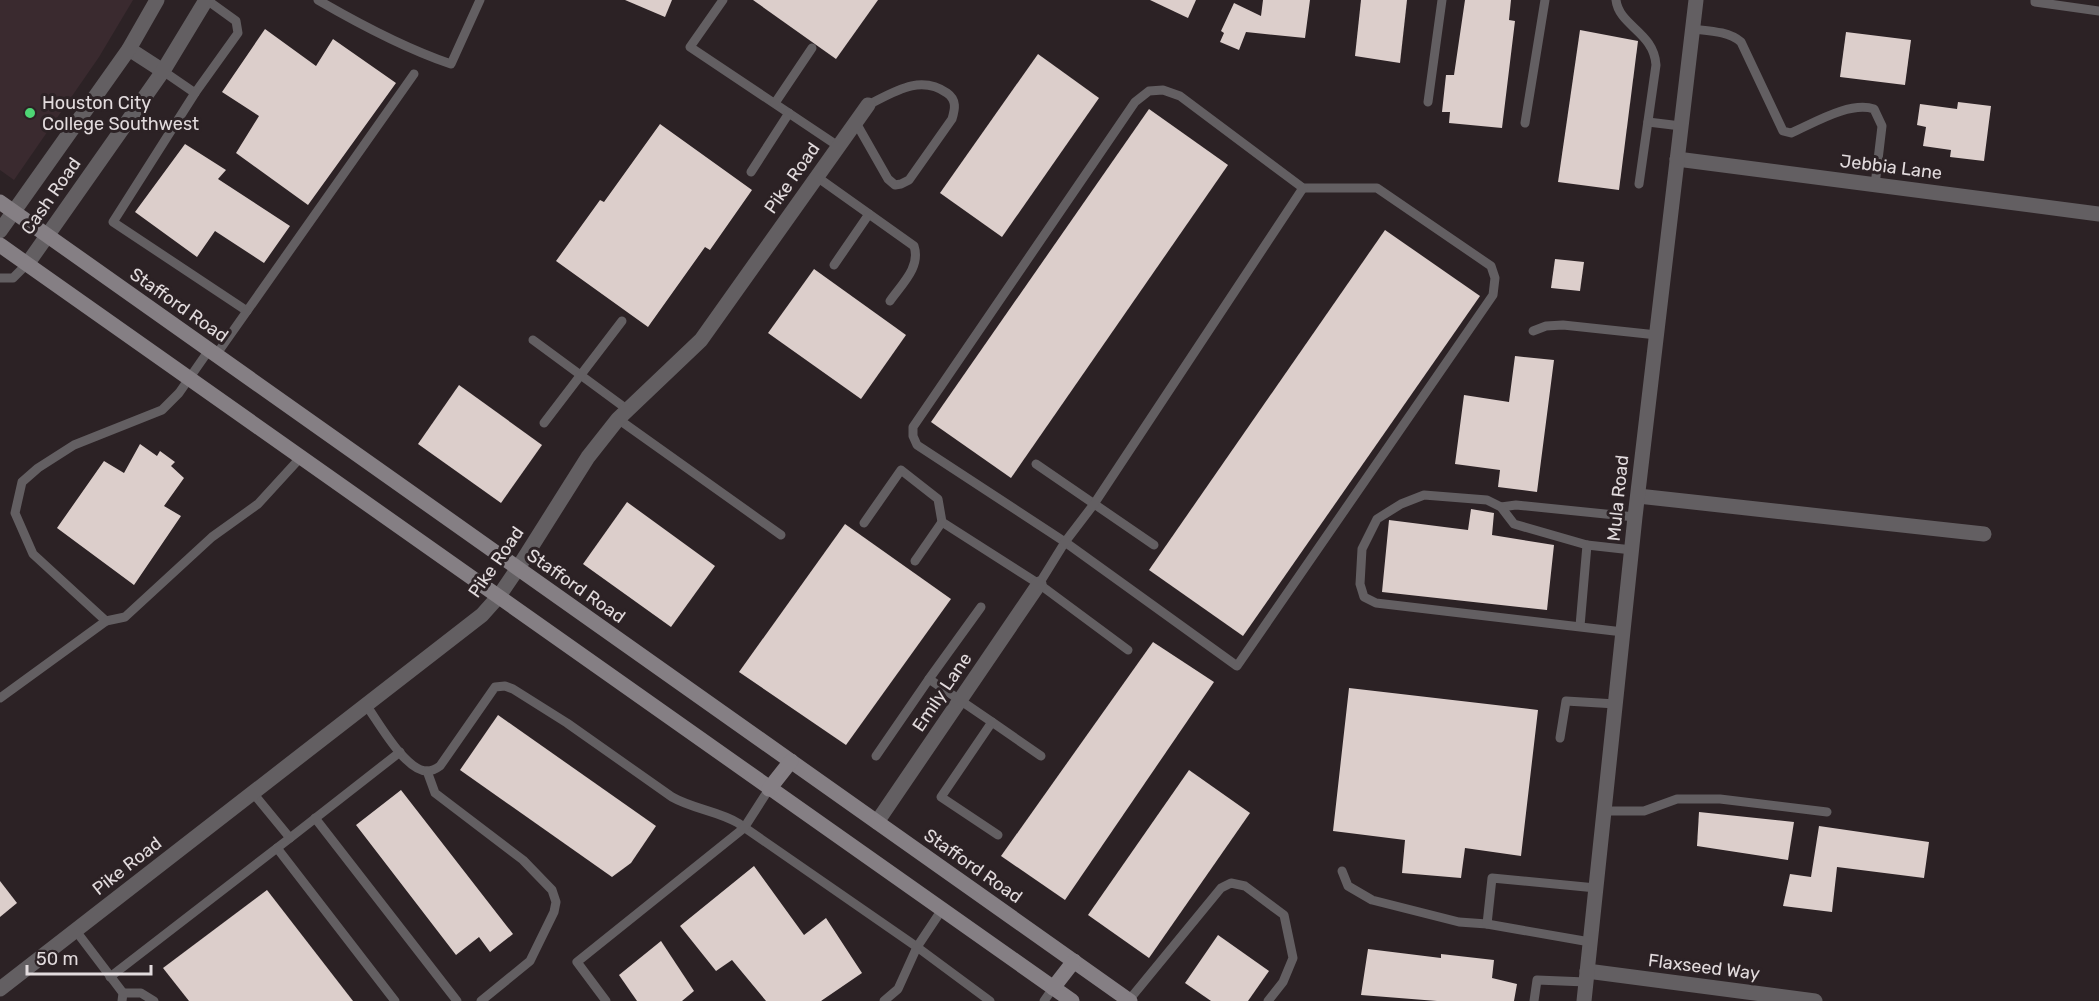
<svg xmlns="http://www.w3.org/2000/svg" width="2099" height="1001" viewBox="0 0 2099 1001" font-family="Rubik,sans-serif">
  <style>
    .built { fill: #3a2a2f }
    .building { fill: #dccecb }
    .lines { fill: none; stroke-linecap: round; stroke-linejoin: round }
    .service { stroke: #635f62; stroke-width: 9 }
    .minor { stroke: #635f62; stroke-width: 15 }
    .tertiary { stroke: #635f62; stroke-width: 15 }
    .secondary { stroke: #857f84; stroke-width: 15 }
    .poi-dot { fill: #4ed675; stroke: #2c2225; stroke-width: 2 }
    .labels { text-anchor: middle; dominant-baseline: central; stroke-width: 6; stroke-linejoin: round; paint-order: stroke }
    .poi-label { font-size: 18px; fill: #e2dbdd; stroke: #2c2225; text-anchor: start }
    .street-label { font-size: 18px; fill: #e2dbdd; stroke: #2c2225 }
  </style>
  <rect width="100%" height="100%" fill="#2c2225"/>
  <polygon class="built" points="0,0 133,0 99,57 14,180 0,170"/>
  <g class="building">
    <polygon points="625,0 672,0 665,17"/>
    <polygon points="753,0 878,0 836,59"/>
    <polygon points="1150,0 1196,0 1188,18"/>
    <polygon points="1263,0 1310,0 1305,38 1246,32 1239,50 1220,42 1224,33 1221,31 1234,3 1261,16"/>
    <polygon points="1361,0 1407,0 1400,63 1355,56"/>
    <polygon points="1465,0 1511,0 1509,20 1515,21 1502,128 1449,123 1450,112 1442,112 1446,75 1454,75"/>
    <polygon points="265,29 316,66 333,39 396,83 308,205 236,153 259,116 222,92"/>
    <polygon points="1580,30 1638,41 1619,190 1558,182"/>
    <polygon points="1846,32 1911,40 1905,85 1840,77"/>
    <polygon points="1038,54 1099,98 1002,237 940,193"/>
    <polygon points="1958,102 1991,106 1984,161 1950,157 1951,150 1923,146 1926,127 1917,125 1920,104 1957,109"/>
    <polygon points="1149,109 1228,165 1011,478 931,422"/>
    <polygon points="660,124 752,190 710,250 705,247 648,327 556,261 600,200 604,202"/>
    <polygon points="185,144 226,170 218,179 290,226 264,263 215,231 197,257 135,212"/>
    <polygon points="1385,230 1480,296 1243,636 1149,570"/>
    <polygon points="1555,259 1584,262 1580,291 1551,288"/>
    <polygon points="814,269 906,335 861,399 768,333"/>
    <polygon points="1515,356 1554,360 1537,492 1498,487 1500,470 1455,464 1464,395 1509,402"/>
    <polygon points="459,385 542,445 501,503 418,444"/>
    <polygon points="140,444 157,456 160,451 175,462 171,466 184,478 164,506 181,516 134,585 57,528 104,461 124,473"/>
    <polygon points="627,502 715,566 671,627 583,564"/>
    <polygon points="1471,509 1494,513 1492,535 1554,545 1547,610 1382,592 1389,520 1468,530"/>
    <polygon points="845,524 951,599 846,745 739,672"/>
    <polygon points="1153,642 1214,682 1065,900 1001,856"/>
    <polygon points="1349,688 1538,710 1521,856 1465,848 1461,878 1402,873 1405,840 1333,831"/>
    <polygon points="498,715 656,826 631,863 612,877 460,770"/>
    <polygon points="1189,770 1250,813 1149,958 1088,915"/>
    <polygon points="401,790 513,934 490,952 479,937 456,955 356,825"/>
    <polygon points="1699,812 1794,822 1788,860 1697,846"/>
    <polygon points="1819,826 1929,842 1924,878 1837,867 1832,912 1783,906 1790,874 1811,877"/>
    <polygon points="754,866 804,935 826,918 862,973 821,1001 766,1001 732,960 716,971 680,926"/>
    <polygon points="0,881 17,903 0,917"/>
    <polygon points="267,890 353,1001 189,1001 163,968"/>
    <polygon points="1218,935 1269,971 1248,1001 1211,1001 1185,983"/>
    <polygon points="661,941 694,991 682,1001 637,1001 619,975"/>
    <polygon points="1368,949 1441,958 1441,954 1494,960 1492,978 1517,984 1514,1001 1437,1001 1361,995"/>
  </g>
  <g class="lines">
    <g class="service">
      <path d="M318 0C361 25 404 48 451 64L480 0"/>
      <polyline points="723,0 690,47 838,146"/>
      <path d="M1616 0C1619 26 1654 32 1656 65L1639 184"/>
      <polyline points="2035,0 2035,2 2099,11"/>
      <path d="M1692 29C1709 31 1728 31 1741 42L1783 131 1791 133C1814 123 1850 101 1874 109L1882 126 1875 185"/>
      <polyline points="163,71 195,93 238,33 236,21 207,0"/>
      <polygon points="1163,90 1180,96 1303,188 1377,188 1491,266 1495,278 1493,295 1237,666 1065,542 917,445 913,436 913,427 1135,102 1149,91"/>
      <polyline points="195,93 113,222 247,311"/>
      <polyline points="1428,102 1442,0"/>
      <polyline points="775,103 812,48"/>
      <path d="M855 121 888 179 895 185 901 184 909 180 952 119C955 109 957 100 947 93 920 74 894 92 868 105"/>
      <polyline points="1648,122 1681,126"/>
      <polyline points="1525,123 1545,0"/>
      <polyline points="751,172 789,113"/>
      <path d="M817 177 914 246C921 267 902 284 890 301"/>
      <polyline points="834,265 869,214"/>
      <polyline points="0,278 13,278 28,263"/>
      <polyline points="1533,331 1546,326 1563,325 1657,335"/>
      <polyline points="533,340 628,410"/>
      <polyline points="209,350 179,393 162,410 74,445 38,468 22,482 15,513 33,554 106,621 125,617 212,537 258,504 301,457"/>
      <polyline points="216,355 414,74"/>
      <polyline points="618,419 781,535"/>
      <polyline points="544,423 622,321"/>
      <polyline points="1036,464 1154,545"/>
      <polyline points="1501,507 1516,505 1635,517"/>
      <polyline points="864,523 901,470 938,499 942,522 1039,584 1128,650"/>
      <polyline points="915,561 942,522"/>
      <polyline points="1039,584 1065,542 1094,504 1303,188"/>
      <polyline points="981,607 929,679 992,722 941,797 998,835"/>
      <polyline points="1580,626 1587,545"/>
      <polyline points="1623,632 1376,603 1364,597 1360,584 1362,549 1377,519 1401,504 1424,495 1487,500 1501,507 1514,524 1587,545 1632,550"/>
      <polyline points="0,698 106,621"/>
      <path d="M366 705C378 721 405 771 427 771 431 771 436 769 440 766L495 687 505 686 513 689 567 723 672 797C693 809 718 811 738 823L917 947 990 1001"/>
      <polyline points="992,722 1041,756"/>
      <polyline points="1560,738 1566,701 1616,704"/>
      <polyline points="876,756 929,679"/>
      <polyline points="427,771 435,793 523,860 552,890 556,902 554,912 530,961 481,1001"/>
      <polyline points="253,793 290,838 400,752"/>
      <polyline points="1604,811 1644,811 1677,799 1720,799 1827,812"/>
      <polyline points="315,818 457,1001"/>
      <polyline points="277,848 395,1001"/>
      <polyline points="1342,871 1348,886 1372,900 1459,922 1487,924"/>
      <polyline points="76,931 123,993 122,1001"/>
      <polyline points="1590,942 1487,924 1492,878 1596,888"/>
      <polyline points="110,977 290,838"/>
      <polyline points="123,993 141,993 154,1001"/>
      <polyline points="1129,1000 1221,888 1231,883 1245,886 1284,915 1293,958 1283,982 1268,1001"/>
      <polyline points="606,1001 577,962 744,828 769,789"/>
      <polyline points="884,1001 898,989 917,947 943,908"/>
      <polyline points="1044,1001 1053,988"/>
      <polyline points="1534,1001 1537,980 1586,982"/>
    </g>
    <g class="minor">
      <polyline points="129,49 163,71"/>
      <polyline points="1677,159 2099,214"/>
      <polyline points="1638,496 1984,534"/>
      <polyline points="518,568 588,457 618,419 701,340 868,105"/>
      <polyline points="877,822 1039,584"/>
      <polyline points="1587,971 1815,1001"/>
    </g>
    <g class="tertiary">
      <polyline points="0,231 129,49 157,0"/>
      <polyline points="28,263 163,71 206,0"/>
      <polyline points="0,989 482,615 499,596 518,568"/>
      <polyline points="1584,1001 1635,517 1696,0"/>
    </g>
    <g class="secondary">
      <polyline points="0,202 1130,1001"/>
      <polyline points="0,245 1072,1001"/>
      <polyline points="769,789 791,761"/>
      <polyline points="1053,988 1074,961"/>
    </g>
  </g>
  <circle class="poi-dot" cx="30" cy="113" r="6"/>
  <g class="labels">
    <g class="poi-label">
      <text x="42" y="103">Houston City<tspan x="42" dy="21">College Southwest</tspan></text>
    </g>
    <g class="street-label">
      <text transform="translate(1891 167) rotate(7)">Jebbia Lane</text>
      <text transform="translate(792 178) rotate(-55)">Pike Road</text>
      <text transform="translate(51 196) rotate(-55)">Cash Road</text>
      <text transform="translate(179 305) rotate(35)">Stafford Road</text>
      <text transform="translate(1618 498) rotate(-84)">Mula Road</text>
      <text transform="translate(496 562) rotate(-55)">Pike Road</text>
      <text transform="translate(576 586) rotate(35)">Stafford Road</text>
      <text transform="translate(942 692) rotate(-56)">Emily Lane</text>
      <text transform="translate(127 866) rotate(-38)">Pike Road</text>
      <text transform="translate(973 866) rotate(35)">Stafford Road</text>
      <text transform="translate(1704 967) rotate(7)">Flaxseed Way</text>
    </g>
  </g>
  <path d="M27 965v9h124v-9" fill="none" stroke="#e2dbdd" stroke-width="3"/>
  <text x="36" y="965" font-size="18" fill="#e2dbdd" stroke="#2c2225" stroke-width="4.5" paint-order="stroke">50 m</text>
</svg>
